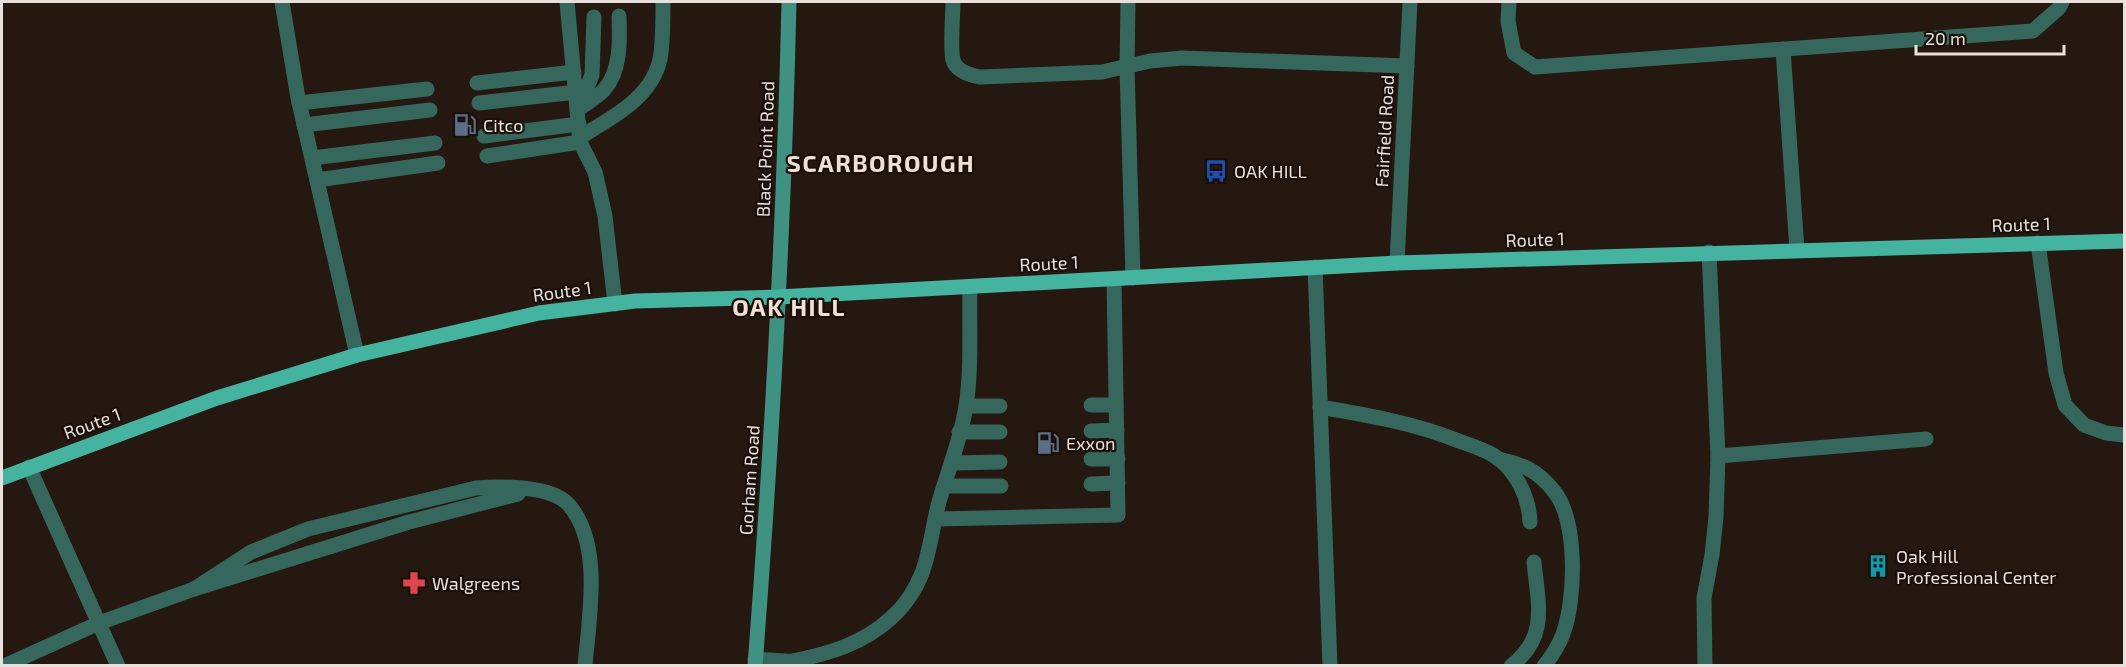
<svg xmlns="http://www.w3.org/2000/svg" width="2126" height="667" viewBox="0 0 2126 667" font-family="'Exo 2',sans-serif">
  <style>
    .lines { fill: none; stroke-linecap: round; stroke-linejoin: round }
    .service { stroke: #36675d; stroke-width: 15 }
    .minor { stroke: #36675d; stroke-width: 15 }
    .secondary { stroke: #3f9282; stroke-width: 15 }
    .primary { stroke: #44b39f; stroke-width: 15 }
    .labels { text-anchor: middle; dominant-baseline: central; stroke-width: 4.5; stroke-linejoin: round; paint-order: stroke }
    .poi-label { font-size: 18px; fill: #e9e0db; stroke: #1b0f09; text-anchor: start }
    .street-label { font-size: 18px; fill: #e9e0db; stroke: #1b0f09 }
    .district-label { font-size: 24px; font-weight: bold; letter-spacing: 1.5px; fill: #f1e0d6; stroke: #1b0f09 }
  </style>
  <rect width="100%" height="100%" fill="#241811"/>
  <g class="lines">
    <g class="service">
      <polyline points="282,2 298,98 357,355"/>
      <polyline points="567,2 580,142 595,172 605,216 615,304"/>
      <path d="M953 2C953 14 950 49 953 60 956 71 969 75 980 77L1102 72 1150 61 1182 58 1407 66"/>
      <polyline points="1128,2 1127,67 1133,278"/>
      <polyline points="1509,2 1508,21 1514,53 1535,67 2033,31 2059,8 2062,2"/>
      <polyline points="1783,49 1797,250"/>
      <polyline points="477,83 574,72"/>
      <polyline points="299,103 427,89"/>
      <polyline points="479,103 576,92"/>
      <path d="M577 110C586 104 596 98 604 90 621 71 620 40 619 16"/>
      <polyline points="578,110 592,75 594,17"/>
      <polyline points="304,125 430,110"/>
      <polyline points="484,136 579,124"/>
      <path d="M580 137C613 117 656 96 661 53 663 36 663 18 663 2"/>
      <polyline points="487,156 580,142"/>
      <polyline points="312,158 435,143"/>
      <polyline points="317,180 438,163"/>
      <polyline points="2038,243 2056,373 2065,405 2084,425 2106,433 2124,435"/>
      <polyline points="1709,252 1718,456"/>
      <polyline points="1315,267 1330,666"/>
      <polyline points="1091,405 1116,405"/>
      <polyline points="966,406 1000,406"/>
      <path d="M1320 407C1367 415 1414 423 1459 441 1470 445 1483 449 1493 455 1516 469 1529 497 1530 522"/>
      <polyline points="1091,431 1117,430"/>
      <polyline points="959,432 1000,432"/>
      <polyline points="1091,459 1118,459"/>
      <path d="M1498 459C1522 464 1537 470 1553 490 1578 519 1576 599 1563 634 1559 645 1552 656 1544 666"/>
      <polyline points="951,463 1000,462"/>
      <polyline points="29,467 118,666"/>
      <polyline points="1091,484 1118,483"/>
      <polyline points="944,486 1001,486"/>
      <polyline points="935,519 1118,515 1114,279"/>
      <path d="M194 589 251 552 308 529 476 488C499 486 552 485 569 505 603 545 589 616 585 666"/>
      <polyline points="755,659 800,662"/>
      <path d="M792 661C828 654 863 644 891 618 904 607 916 589 922 573 930 552 933 524 939 502 948 470 961 439 966 406 972 368 969 325 970 287"/>
      <polyline points="4,666 99,623 194,589 409,522 518,494"/>
      <path d="M1511 666C1549 637 1538 604 1534 562"/>
      <polyline points="1705,666 1704,598 1712,555 1716,517 1718,456 1926,439"/>
    </g>
    <polyline class="minor" points="1397,263 1410,2"/>
    <path class="secondary" d="M755 666C772 444 784 223 789 2"/>
    <polyline class="primary" points="2,478 217,398 357,355 539,313 635,301 778,297 1397,263 2124,241"/>
  </g>
  <defs>
    <g id="fuel-bare" transform="scale(1.8)"><path d="M-5.5-6h7V0h2V4h1.3V-2.5L3-4.5l.8-.8L6-3V5H2.5V1h-1V6h-7ZM-4.2-4.7v3.2H.2V-4.7Z" fill="#5c6f8a" stroke="#1b0f09" stroke-width="2.5" paint-order="stroke"/></g>
    <g id="bus-bare" transform="scale(1.8)"><path d="M-5-6H5V4H4V6H2V4H-2V6H-4V4H-5ZM-3.5-4V0h7V-4ZM-3.5 1.2v1.5H-2V1.2ZM2 1.2v1.5H3.5V1.2Z" fill="#1a4fb4" stroke="#1b0f09" stroke-width="2.5" paint-order="stroke"/></g>
    <g id="building-bare" transform="scale(1.8)"><path d="M-4-6H4V6H1V3H-1V6H-4ZM-2.5-4.3h1.7v1.8h-1.7ZM.8-4.3h1.7v1.8H.8ZM-2.5-1h1.7V.8h-1.7ZM.8-1h1.7V.8H.8Z" fill="#0f9aa8" stroke="#1b0f09" stroke-width="2.5" paint-order="stroke"/></g>
    <g id="pharmacy-bare" transform="scale(1.8)"><path d="M-2-6h4v4h4v4h-4v4h-4v-4h-4v-4h4Z" fill="#e0444e" stroke="#1b0f09" stroke-width="2.5" paint-order="stroke"/></g>
  </defs>
  <g fill-rule="evenodd">
    <use href="#fuel-bare" x="465" y="125"/>
    <use href="#bus-bare" x="1216" y="171"/>
    <use href="#fuel-bare" x="1048" y="443"/>
    <use href="#building-bare" x="1878" y="566"/>
    <use href="#pharmacy-bare" x="414" y="583"/>
  </g>
  <g class="labels">
    <g class="poi-label">
      <text x="483" y="125">Citco</text>
      <text x="1234" y="171">OAK HILL</text>
      <text x="1066" y="443">Exxon</text>
      <text x="1896" y="556">Oak Hill<tspan x="1896" dy="21">Professional Center</tspan></text>
      <text x="432" y="583">Walgreens</text>
    </g>
    <g class="street-label">
      <text transform="translate(1384 131) rotate(-87)">Fairfield Road</text>
      <text transform="translate(765 149) rotate(-88)">Black Point Road</text>
      <text transform="translate(2021 224) rotate(-2)">Route 1</text>
      <text transform="translate(1535 239) rotate(-2)">Route 1</text>
      <text transform="translate(1049 263) rotate(-3)">Route 1</text>
      <text transform="translate(562 291) rotate(-8)">Route 1</text>
      <text transform="translate(92 423) rotate(-20)">Route 1</text>
      <text transform="translate(749 480) rotate(-86)">Gorham Road</text>
    </g>
    <g class="district-label">
      <text x="881" y="162">SCARBOROUGH</text>
      <text x="789" y="306">OAK HILL</text>
    </g>
  </g>
  <rect width="2126" height="667" fill="none" stroke="#e9e0db" stroke-width="6"/>
  <path d="M1916 45v9h148v-9" fill="none" stroke="#e9e0db" stroke-width="3"/>
  <text x="1925" y="45" font-size="18" fill="#e9e0db" stroke="#1b0f09" stroke-width="4.5" paint-order="stroke">20 m</text>
</svg>
